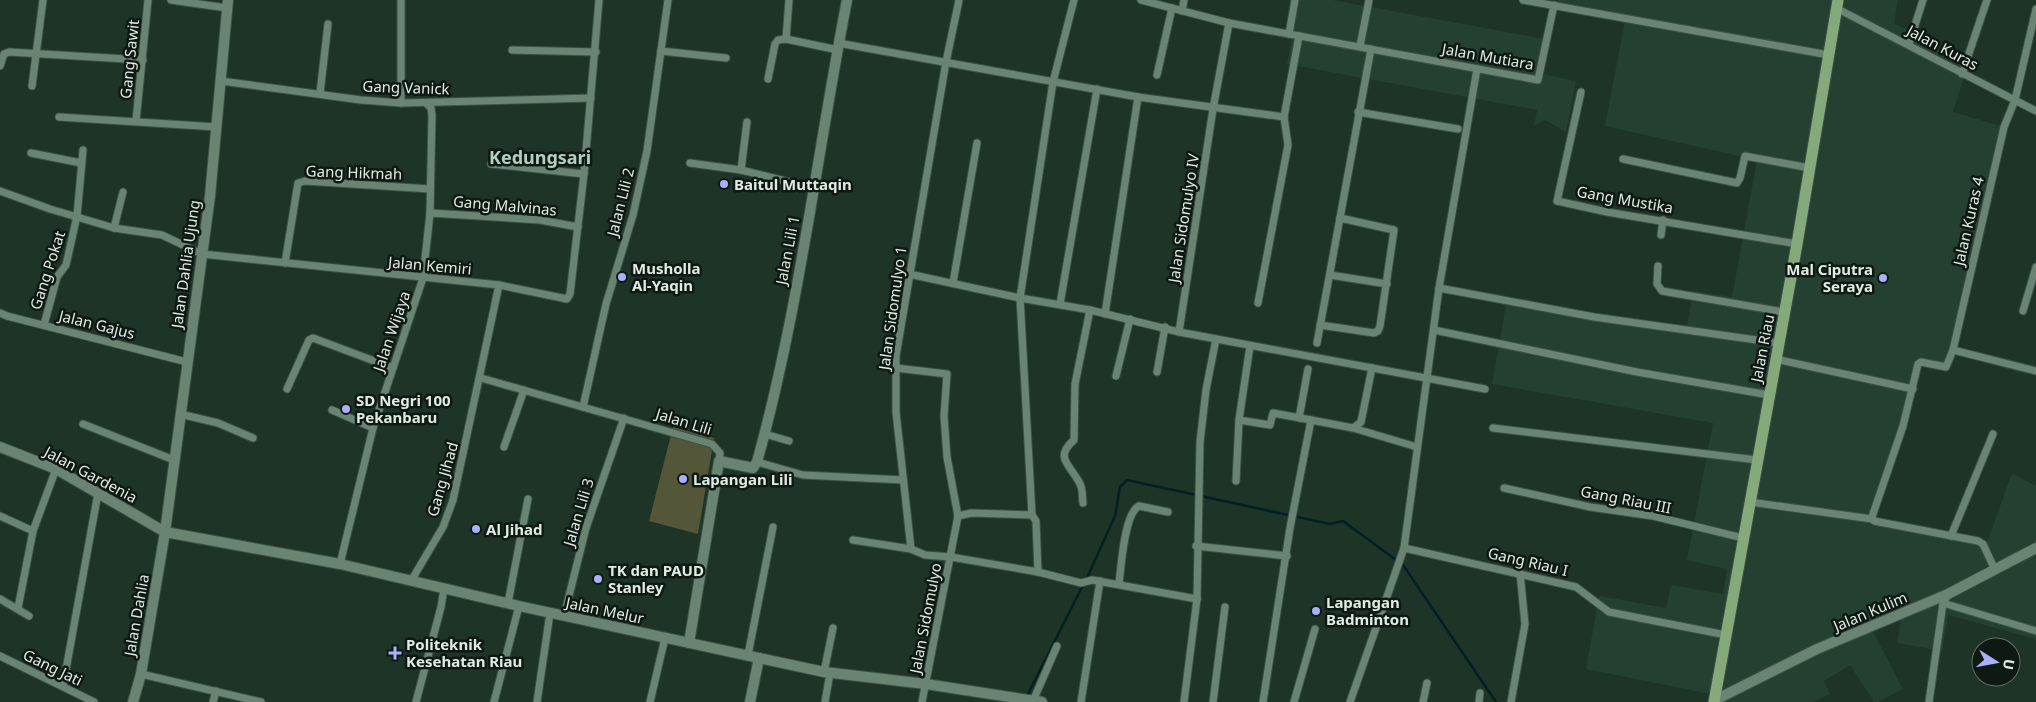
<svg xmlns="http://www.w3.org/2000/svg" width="2036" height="702" viewBox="0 0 2036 702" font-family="'Noto Sans',sans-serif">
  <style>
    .built { fill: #234031 }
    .green { fill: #54563a }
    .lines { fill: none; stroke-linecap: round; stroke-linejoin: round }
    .stream { stroke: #022023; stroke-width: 2.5 }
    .street-casing { stroke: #3d5147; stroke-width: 9 }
    .secondary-casing { stroke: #3d5147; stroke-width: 12 }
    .primary-casing { stroke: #3d5147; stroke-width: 13 }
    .street { stroke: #6a8474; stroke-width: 7 }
    .secondary { stroke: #6a8474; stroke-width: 10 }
    .primary { stroke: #86a97c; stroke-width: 11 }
    .poi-dot { fill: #a9b0fc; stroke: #0f1913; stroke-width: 2 }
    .labels { text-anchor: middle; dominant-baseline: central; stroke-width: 5; stroke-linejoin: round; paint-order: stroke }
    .street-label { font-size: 15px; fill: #deece3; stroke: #0f1913 }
    .poi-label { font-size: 15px; font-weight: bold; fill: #deece3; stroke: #0f1913; text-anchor: start }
    .quarter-label { font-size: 18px; font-weight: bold; fill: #b3cfbe; stroke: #0f1913 }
  </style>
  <rect width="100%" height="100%" fill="#1d3427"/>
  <g class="built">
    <polygon points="1299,0 1333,0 1550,40 1543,74 1576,81 1566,132 1545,120 1534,126 1537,110 1287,64"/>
    <polygon points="1558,0 1898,0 1894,23 1969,62 1953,112 2004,127 1944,370 1919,363 1872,521 1986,545 2012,473 2036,486 2036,639 1948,615 1942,651 1897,643 1903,610 1871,628 1903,689 1878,702 1874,702 1850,665 1824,681 1830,694 1813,702 1709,702 1710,694 1586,669 1599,596 1666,608 1671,585 1723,594 1727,569 1687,560 1713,423 1492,384 1507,299 1687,327 1693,291 1732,297 1757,160 1605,126 1625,20 1557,6"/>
  </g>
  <polygon class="green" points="673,427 714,438 698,534 649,521"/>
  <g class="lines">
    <g class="stream">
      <polyline points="1086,580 1115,516 1120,487 1127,480 1330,524 1343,521 1403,565 1496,702"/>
      <polyline points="1027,696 1083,585"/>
    </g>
    <g class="street-casing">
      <g id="street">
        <polyline points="171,0 227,8"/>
        <polyline points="401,0 401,103"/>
        <polyline points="959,0 946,62 896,356 896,412 911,549 925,555 951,557 1038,572 1081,583 1092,580 1197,599"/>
        <polyline points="1141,0 1229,23"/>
        <polyline points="1523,0 1829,55"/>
        <polyline points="1836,8 2036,111"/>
        <polyline points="1182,11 1184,0"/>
        <polyline points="1289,34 1295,0"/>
        <polyline points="786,39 789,0"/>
        <polyline points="838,43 1138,97 1284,117 1288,145 1258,303"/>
        <polyline points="1909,44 1923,0"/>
        <polyline points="1360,46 1369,0"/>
        <polyline points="512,50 596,52"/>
        <polyline points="661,51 726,58"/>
        <polyline points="0,66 4,54 9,52 143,60"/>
        <polyline points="1962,74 1987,0"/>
        <polyline points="1157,75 1172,8"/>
        <polyline points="768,79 775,44 778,40 786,39 838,50"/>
        <polyline points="221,81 361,100 401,103 591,98"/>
        <polyline points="32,86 43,0"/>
        <polyline points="1581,92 1557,201 1607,212 1797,244"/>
        <polyline points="320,93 328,24"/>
        <polyline points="1358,112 1458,129"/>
        <polyline points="59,117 217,127"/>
        <polyline points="1284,117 1299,36"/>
        <polyline points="136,121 148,0"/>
        <polyline points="31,153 81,163"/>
        <polyline points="1623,159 1737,183 1740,178 1745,156 1810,168"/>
        <polyline points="690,163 741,170 814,188"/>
        <polyline points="491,164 584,174"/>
        <polyline points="741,170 747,122"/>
        <polyline points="0,191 50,209 114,228 162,235 202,254 499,285 567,299 570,294 584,174 599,0"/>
        <polyline points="430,213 540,220 578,227"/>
        <polyline points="114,228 123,192"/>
        <polyline points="1661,235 1663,220"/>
        <polyline points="285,263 298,183 305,181 430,189"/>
        <polyline points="1658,266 1657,284 1662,291 1784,312"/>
        <polyline points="909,274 1020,298 1090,310 1179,332 1485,389"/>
        <polyline points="1330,275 1387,284"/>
        <polyline points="953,283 977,143"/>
        <polyline points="1439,288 1594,317 1778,343"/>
        <polyline points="1060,304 1097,89"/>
        <polyline points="2023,311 2036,267"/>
        <polyline points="0,313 7,316 187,362"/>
        <polyline points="1105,314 1138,97"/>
        <polyline points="44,325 57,277 66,265 77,216 83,150"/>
        <polyline points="1320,325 1374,333 1378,331 1380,326 1394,230 1340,218"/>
        <polyline points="1434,330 1637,372 1769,395"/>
        <polyline points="1179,332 1213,109 1229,23 1538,80 1554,5"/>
        <polyline points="1317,343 1371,49"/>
        <polyline points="1953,350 2004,127 2015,100 2036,9"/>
        <polyline points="1775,359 1913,389"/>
        <polyline points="896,368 947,374 944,416 947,457 958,516"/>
        <polyline points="1157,372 1165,327"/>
        <polyline points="1116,376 1130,319"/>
        <polyline points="481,378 712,444 720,453 719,461"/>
        <polyline points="287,389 309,340 313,338 393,368"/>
        <polyline points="583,407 606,304 633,215 647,151 668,0"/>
        <polyline points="332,410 373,428"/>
        <polyline points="180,414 218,423 253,438"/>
        <polyline points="1299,418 1308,369"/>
        <polyline points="1239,420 1250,346"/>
        <polyline points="83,424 174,460"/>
        <polyline points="1353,428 1417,447"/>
        <polyline points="1493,428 1757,460"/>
        <polyline points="765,434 789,441"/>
        <polyline points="504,447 524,390"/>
        <polyline points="757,462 803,475 903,480"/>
        <polyline points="1236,481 1239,420 1270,425 1273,413 1311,420"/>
        <polyline points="1504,488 1590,507 1653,516 1743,538"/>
        <polyline points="1750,502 1872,519"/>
        <path d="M1083 503C1082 497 1083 489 1080 484 1071 465 1053 458 1074 440L1075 384 1090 310"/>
        <polyline points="1032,515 1036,521 1038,572"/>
        <polyline points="0,516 33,531"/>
        <polyline points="1951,536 1993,434"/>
        <polyline points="853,540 911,549"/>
        <polyline points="1196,546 1287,556"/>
        <polyline points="1404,548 1576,587 1609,612 1726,635"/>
        <polyline points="340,564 373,428 423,278 430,213 432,115 431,108 427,104"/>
        <polyline points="1995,570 1983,544 1978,541 1874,521 1872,517 1903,426 1918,364 1921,362 1946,367 1953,350 2036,371"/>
        <polyline points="411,581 443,527 453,500 499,285"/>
        <path d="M1119 584C1121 568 1124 513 1139 506L1168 512"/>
        <polyline points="0,599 29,616"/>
        <polyline points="508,603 528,499"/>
        <polyline points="1943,603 2036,631"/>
        <polyline points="18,608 33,531 56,469"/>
        <polyline points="564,616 586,528 624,418"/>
        <polyline points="748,655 773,527"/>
        <polyline points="0,656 94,702"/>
        <polyline points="824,672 833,628"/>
        <polyline points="141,674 261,702"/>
        <polyline points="63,686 98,493"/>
        <polyline points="1033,701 1057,646"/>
        <polyline points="213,702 216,691"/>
        <polyline points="416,702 441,607 444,589"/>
        <polyline points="494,702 519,606"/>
        <polyline points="537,702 550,613"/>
        <polyline points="650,702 665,638"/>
        <polyline points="825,702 830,673"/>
        <polyline points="922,702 958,516 971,513 1032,515 1020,298 1053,82 1074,0"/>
        <polyline points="1081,702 1100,581"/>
        <polyline points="1184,702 1197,599 1200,442 1206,390 1216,339"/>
        <polyline points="1213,702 1225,607"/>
        <polyline points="1263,702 1290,528 1311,420 1353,428 1361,422 1372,368"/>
        <polyline points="1294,702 1315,629"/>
        <polyline points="1350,702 1404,548 1439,288 1477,69"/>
        <polyline points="1423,702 1427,683"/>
        <polyline points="1479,702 1480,693"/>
        <polyline points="1511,702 1525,624 1520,573"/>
        <polyline points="1929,702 1943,603 1948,595"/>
      </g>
    </g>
    <g class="secondary-casing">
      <g id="secondary">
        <polyline points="0,447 56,469 165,532 340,564 519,606 824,672 926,684 1042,702"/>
        <path d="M689 643 719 461 753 468 757 462C799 311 817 154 847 0"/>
        <polyline points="1715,700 1817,649 1948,594 2036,548"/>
        <polyline points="133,702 141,674 165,532 210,196 228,0"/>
        <polyline points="750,702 759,658"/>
      </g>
    </g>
    <g class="primary-casing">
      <polyline id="primary" points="1714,702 1797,244 1838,0"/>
    </g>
    <use href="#street" class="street"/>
    <use href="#secondary" class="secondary"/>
    <use href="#primary" class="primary"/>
  </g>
  <g class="poi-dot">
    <circle cx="724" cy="184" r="5"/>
    <circle cx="622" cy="277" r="5"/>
    <circle cx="1883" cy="278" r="5"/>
    <circle cx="346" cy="409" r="5"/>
    <circle cx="683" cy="479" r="5"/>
    <circle cx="476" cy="529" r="5"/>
    <circle cx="598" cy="579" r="5"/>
    <circle cx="1316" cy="611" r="5"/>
    <path d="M392.5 645.5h5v5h5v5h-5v5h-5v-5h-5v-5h5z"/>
  </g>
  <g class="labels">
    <g class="street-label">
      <text transform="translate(1943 47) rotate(28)">Jalan Kuras</text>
      <text transform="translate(1488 56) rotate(10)">Jalan Mutiara</text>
      <text transform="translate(129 59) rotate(-84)">Gang Sawit</text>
      <text transform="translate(406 87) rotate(2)">Gang Vanick</text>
      <text transform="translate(354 172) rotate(2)">Gang Hikmah</text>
      <text transform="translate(1625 199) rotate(10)">Gang Mustika</text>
      <text transform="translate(620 202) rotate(-76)">Jalan Lili 2</text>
      <text transform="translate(505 205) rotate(5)">Gang Malvinas</text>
      <text transform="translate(1183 218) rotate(-81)">Jalan Sidomulyo IV</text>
      <text transform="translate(1968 221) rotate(-77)">Jalan Kuras 4</text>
      <text transform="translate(787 250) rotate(-79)">Jalan Lili 1</text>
      <text transform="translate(185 264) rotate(-82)">Jalan Dahlia Ujung</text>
      <text transform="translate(430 265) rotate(5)">Jalan Kemiri</text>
      <text transform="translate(47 270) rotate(-72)">Gang Pokat</text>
      <text transform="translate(892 308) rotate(-82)">Jalan Sidomulyo 1</text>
      <text transform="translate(97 324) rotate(14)">Jalan Gajus</text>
      <text transform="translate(391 331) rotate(-71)">Jalan Wijaya</text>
      <text transform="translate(1762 348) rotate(-79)">Jalan Riau</text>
      <text transform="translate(684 421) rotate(17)">Jalan Lili</text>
      <text transform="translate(91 474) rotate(28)">Jalan Gardenia</text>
      <text transform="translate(442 479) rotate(-74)">Gang Jihad</text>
      <text transform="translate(1626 499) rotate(11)">Gang Riau III</text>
      <text transform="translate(578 512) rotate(-73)">Jalan Lili 3</text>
      <text transform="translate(1528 561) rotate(13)">Gang Riau I</text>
      <text transform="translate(605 610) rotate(12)">Jalan Melur</text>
      <text transform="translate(1870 611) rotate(-23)">Jalan Kulim</text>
      <text transform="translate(136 615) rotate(-80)">Jalan Dahlia</text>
      <text transform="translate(925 618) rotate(-79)">Jalan Sidomulyo</text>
      <text transform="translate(53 667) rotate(26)">Gang Jati</text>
    </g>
    <g class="poi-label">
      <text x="734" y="184">Baitul Muttaqin</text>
      <text x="632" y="268">Musholla<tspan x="632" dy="17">Al-Yaqin</tspan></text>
      <text x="1873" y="269" text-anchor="end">Mal Ciputra<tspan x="1873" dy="17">Seraya</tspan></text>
      <text x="356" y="400">SD Negri 100<tspan x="356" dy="17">Pekanbaru</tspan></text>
      <text x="693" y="479">Lapangan Lili</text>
      <text x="486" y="529">Al Jihad</text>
      <text x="608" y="570">TK dan PAUD<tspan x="608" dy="17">Stanley</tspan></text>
      <text x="1326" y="602">Lapangan<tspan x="1326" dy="17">Badminton</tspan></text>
      <text x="406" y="644">Politeknik<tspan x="406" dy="17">Kesehatan Riau</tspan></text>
    </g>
    <g class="quarter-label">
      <text x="540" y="157">Kedungsari</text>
    </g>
  </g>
  <g transform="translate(1996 662) rotate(101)"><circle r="24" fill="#0f1913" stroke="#626d66"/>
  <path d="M0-4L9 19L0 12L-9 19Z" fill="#a9b0fc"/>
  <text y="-8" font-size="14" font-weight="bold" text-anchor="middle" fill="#deece3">U</text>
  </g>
</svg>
